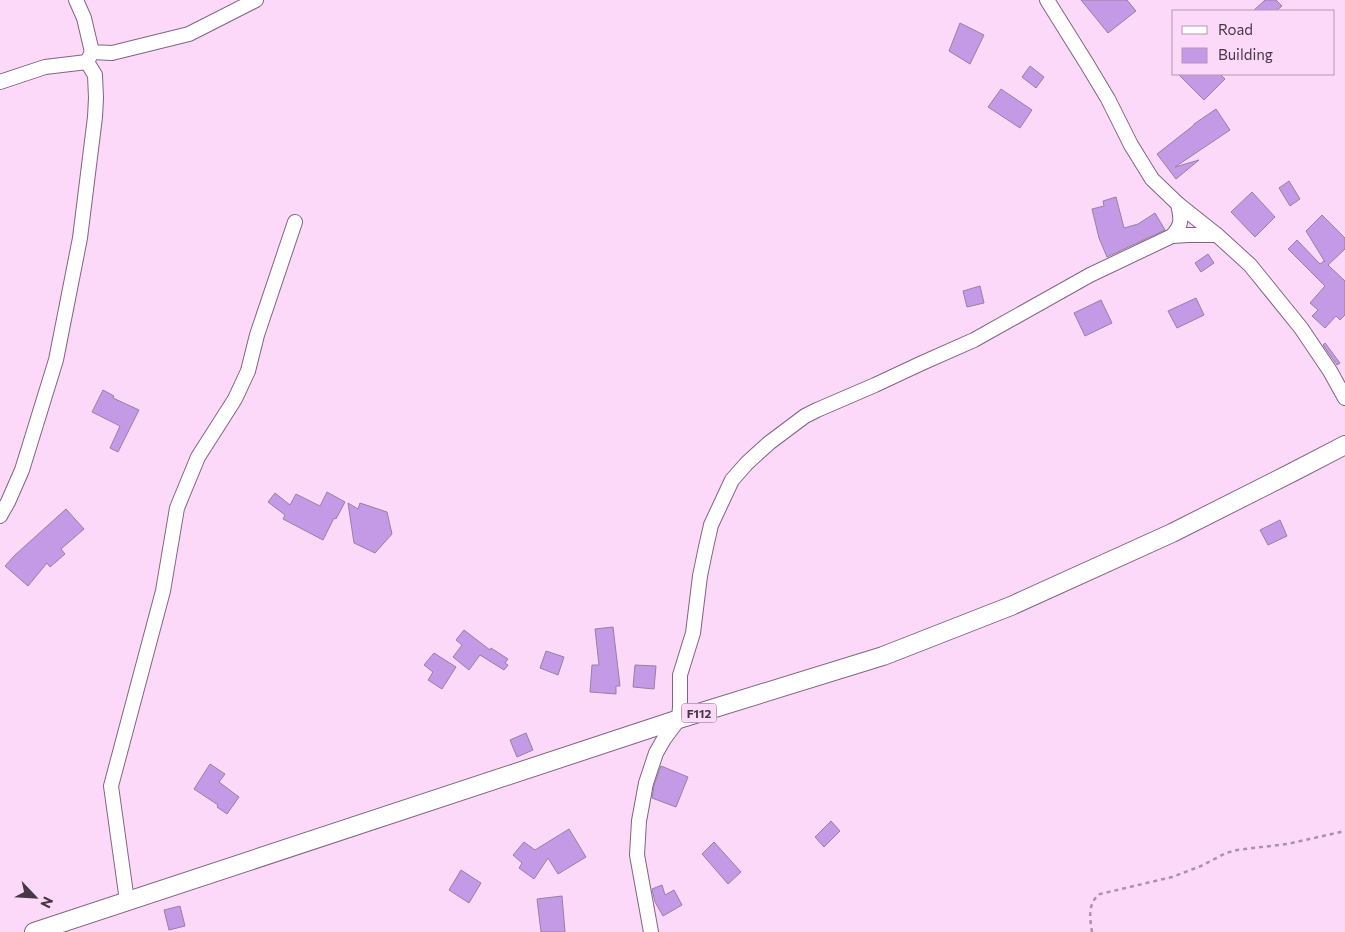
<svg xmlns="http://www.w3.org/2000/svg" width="1345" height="932" viewBox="0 0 1345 932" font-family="Commissioner,sans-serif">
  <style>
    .building { fill: #c49ae7; stroke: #9481a4 }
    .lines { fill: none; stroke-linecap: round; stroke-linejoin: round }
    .minor-casing { stroke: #826480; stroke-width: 16 }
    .major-casing { stroke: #826480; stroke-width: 20 }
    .path { stroke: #ab92a9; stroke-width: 2.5; stroke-dasharray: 4 4; stroke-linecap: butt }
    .minor { stroke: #fff; stroke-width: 14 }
    .major { stroke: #fff; stroke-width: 18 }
    .labels { text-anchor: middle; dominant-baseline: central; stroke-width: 4.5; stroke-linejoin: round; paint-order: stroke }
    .shield { fill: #fcd9f9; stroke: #7c687a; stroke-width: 1 }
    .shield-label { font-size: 12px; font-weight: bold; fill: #453844 }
  </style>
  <rect width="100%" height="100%" fill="#fcd9f9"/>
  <g class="building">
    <polygon points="1081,0 1127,0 1136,11 1108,33"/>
    <polygon points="1265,0 1276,0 1282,6 1276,11 1253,11"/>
    <polygon points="960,23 984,35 970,64 949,51"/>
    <polygon points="1030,66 1044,77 1036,88 1022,77"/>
    <polygon points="1178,74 1220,74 1225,79 1204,100"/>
    <polygon points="1001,89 1032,110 1020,128 988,107"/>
    <polygon points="1216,109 1230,130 1175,167 1199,160 1176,179 1157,154 1194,125 1194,124"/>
    <polygon points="1289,181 1300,199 1290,206 1279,188"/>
    <polygon points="1252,192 1275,217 1255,237 1231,212"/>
    <polygon points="1116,197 1124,228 1138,224 1155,213 1165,230 1107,257 1099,238 1092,209 1104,206 1103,201"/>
    <polygon points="1322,215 1345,238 1345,249 1328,265 1345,281 1345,315 1340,320 1336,316 1325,328 1312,316 1318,310 1310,303 1325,286 1288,249 1297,240 1320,264 1324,261 1325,262 1306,231"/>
    <polygon points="1208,254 1214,263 1201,272 1195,263"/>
    <polygon points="980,286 984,303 967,307 963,291"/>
    <polygon points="1196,298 1204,315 1177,328 1168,311"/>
    <polygon points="1101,300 1112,323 1085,336 1074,313"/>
    <polygon points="1325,343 1340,363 1337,365 1323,345"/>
    <polygon points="103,390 114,396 113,398 139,410 118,452 110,448 120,426 92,412"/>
    <polygon points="327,492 345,502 336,519 334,518 323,540 283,519 285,515 268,502 275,493 290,505 296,494 320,506"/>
    <polygon points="348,503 358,509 360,503 387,512 392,534 375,553 354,543"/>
    <polygon points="66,509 84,529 61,549 65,554 50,567 47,563 28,586 5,566 15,555"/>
    <polygon points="1280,520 1287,536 1268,545 1260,530"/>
    <polygon points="613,627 620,686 616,686 616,694 590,692 592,665 599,665 595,629"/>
    <polygon points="464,630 490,650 491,648 508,659 505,663 508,665 504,670 480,655 469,670 453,657 462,645 456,640"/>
    <polygon points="546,651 564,657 558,675 540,668"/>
    <polygon points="434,653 456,667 442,689 428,680 433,672 424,665"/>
    <polygon points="635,665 656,666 654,689 633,687"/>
    <polygon points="526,733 533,750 517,757 510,740"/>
    <polygon points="210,764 225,774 219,782 239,797 227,814 217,807 218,805 194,789"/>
    <polygon points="661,766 688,777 676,807 652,798 654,785"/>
    <polygon points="831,821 840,831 824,847 815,837"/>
    <polygon points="569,829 586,857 558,874 548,858 534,879 519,868 522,863 513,855 524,842 535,850"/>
    <polygon points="714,842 741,872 728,884 702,854"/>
    <polygon points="461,870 481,883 469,903 449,890"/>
    <polygon points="662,885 665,895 674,890 682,905 663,916 655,902 652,889"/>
    <polygon points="562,896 565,932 541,932 537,899"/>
    <polygon points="180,906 185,926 169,930 164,910"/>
  </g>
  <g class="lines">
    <g class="minor-casing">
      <g id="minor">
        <polyline points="76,0 84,18 92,52 112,53 189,34 256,0"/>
        <polyline points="1047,0 1087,64 1108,99 1131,145 1152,179 1178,204 1217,235 1250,265 1301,328 1330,371 1345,398"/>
        <polyline points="0,82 45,67 87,62"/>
        <polyline points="1172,236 1188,235 1217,235"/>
        <polyline points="0,516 8,502 22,470 56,360 80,238 95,117 96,98 95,75 87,62 92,52"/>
        <polyline points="127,901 111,786 163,591 177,508 198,457 235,399 248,371 257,335 295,222"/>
        <path d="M651 932 637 855 639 821 646 783 656 753 664 739 679 719 680 707V675L693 633 700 576 706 547 711 525 732 480 747 463 769 443 805 416 817 410 875 385 922 363 974 340 1090 275 1172 236C1183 224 1181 219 1178 204"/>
      </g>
    </g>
    <g class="major-casing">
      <polyline id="major" points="34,932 679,719 883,656 1011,606 1172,533 1293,472 1345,445"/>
    </g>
    <path class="path" d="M1092 932C1090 919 1087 903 1100 894L1172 877 1201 866 1226 853 1237 850 1287 844 1345 831"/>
    <use href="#minor" class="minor"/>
    <use href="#major" class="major"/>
  </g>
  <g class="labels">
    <rect class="shield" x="681.5" y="703.5" width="35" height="19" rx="4"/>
    <g class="shield-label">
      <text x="699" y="713">F112</text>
    </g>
  </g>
  <rect x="1172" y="10" width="162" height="65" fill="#fcd9f9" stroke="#b399b1"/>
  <rect x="1182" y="26" width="25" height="8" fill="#ffffff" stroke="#b399b1"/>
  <text x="1218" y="35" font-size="15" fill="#453844">Road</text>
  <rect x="1182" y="48" width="25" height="15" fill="#c49ae7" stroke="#b399b1"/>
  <text x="1218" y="60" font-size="15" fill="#453844">Building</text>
  <g transform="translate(35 897) rotate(115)" stroke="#fcd9f9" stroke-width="4" paint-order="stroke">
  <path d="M0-4L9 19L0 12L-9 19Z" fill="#453844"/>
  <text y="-8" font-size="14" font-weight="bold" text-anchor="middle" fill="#453844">N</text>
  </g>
</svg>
